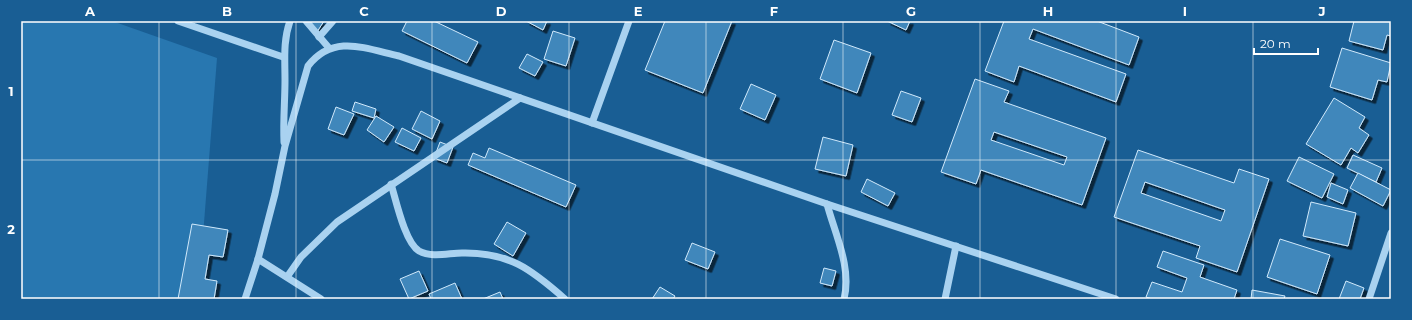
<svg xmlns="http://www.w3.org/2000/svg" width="1412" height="320" viewBox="0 0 1412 320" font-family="Montserrat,sans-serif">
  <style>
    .green { fill: #2877b0 }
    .building { fill: #4187bb; stroke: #d0e9fb; fill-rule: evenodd; filter: url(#shadow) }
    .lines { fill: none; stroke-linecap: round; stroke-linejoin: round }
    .minor { stroke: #a9d2f0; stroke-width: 7 }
    .grid { fill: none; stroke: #fff; stroke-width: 1; stroke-opacity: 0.55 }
    .neatline { fill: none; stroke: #fff; stroke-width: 1.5 }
    .grid-label { font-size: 13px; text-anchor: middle; font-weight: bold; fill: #fff }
  </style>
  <defs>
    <filter id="shadow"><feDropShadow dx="3.5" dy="3.5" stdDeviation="0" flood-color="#0009"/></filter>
  </defs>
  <rect width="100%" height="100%" fill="#195e94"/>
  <polygon class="green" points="21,21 112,21 217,58 198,299 21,299"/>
  <g class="building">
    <polygon points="308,21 324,21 317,32"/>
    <polygon points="407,21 434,21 478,42 467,63 402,31"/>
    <polygon points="526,21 547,21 543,30"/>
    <polygon points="665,21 732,21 703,93 645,70"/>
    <polygon points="887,21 910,21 906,30"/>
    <polygon points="1004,21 1097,21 1139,37 1129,65 1033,29 1029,39 1126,74 1116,102 1019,66 1014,82 985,71"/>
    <polygon points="1354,21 1391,21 1391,36 1387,35 1383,50 1349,41"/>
    <polygon points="553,31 575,38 566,66 544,59"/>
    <polygon points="834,40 871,53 857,93 820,79"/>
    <polygon points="1342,48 1391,63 1387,82 1378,80 1372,100 1330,87"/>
    <polygon points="527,54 543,62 535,76 519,68"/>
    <path d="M975 79 1009 91 1004 102 1106 138 1082 205 981 170 976 184 941 172ZM994 132 1067 157 1064 165 991 140Z"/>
    <polygon points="751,84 776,95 765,120 740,109"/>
    <polygon points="901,91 921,98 912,122 892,115"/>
    <polygon points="1334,98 1365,117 1359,128 1369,135 1358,153 1351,148 1341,165 1306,144"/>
    <polygon points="355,102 376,109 374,118 352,111"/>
    <polygon points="336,107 354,114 344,135 328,129"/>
    <polygon points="421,111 440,121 432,139 412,129"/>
    <polygon points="376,116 394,127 384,142 367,130"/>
    <polygon points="402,128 421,138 414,151 395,142"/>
    <polygon points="823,137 853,145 846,176 815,169"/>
    <polygon points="440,142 453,147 447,163 434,158"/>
    <polygon points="489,148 576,185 566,207 468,165 473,153 485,158"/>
    <path d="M1138 150 1234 183 1239 169 1269 179 1237 272 1196 258 1200 246 1114 217ZM1145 182 1225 210 1221 221 1141 193Z"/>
    <polygon points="1353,155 1382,168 1376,182 1347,168"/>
    <polygon points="1299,157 1334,174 1322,198 1287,181"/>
    <polygon points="1358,173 1391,190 1383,206 1350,188"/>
    <polygon points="867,179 895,193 888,206 861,192"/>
    <polygon points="1331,183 1348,190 1343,204 1327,197"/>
    <polygon points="1311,202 1356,213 1348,246 1303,236"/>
    <polygon points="507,222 526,233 513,256 494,244"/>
    <polygon points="192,224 228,230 223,257 209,255 205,279 217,281 214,299 178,299"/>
    <polygon points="1280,239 1330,255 1317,294 1267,277"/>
    <polygon points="692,243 715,252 708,269 685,260"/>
    <polygon points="1163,251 1204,265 1200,277 1237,290 1234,299 1152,299 1146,297 1152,282 1182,292 1187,278 1157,267"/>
    <polygon points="824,268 836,271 832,286 820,283"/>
    <polygon points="419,271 428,291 409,299 400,279"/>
    <polygon points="1346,281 1364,288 1360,299 1339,299"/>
    <polygon points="455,283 462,299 431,299 429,294"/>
    <polygon points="660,287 675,296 673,299 652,299"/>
    <polygon points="1252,290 1285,296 1284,299 1251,299"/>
    <polygon points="500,292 503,299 483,299"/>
  </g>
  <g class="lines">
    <g class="minor">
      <polyline points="178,21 283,57"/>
      <polyline points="306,21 329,48"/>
      <polyline points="319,37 333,21"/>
      <polyline points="592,123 629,21"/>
      <path d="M284 142C283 121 285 101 285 80 285 59 283 41 290 21"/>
      <path d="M391 184C396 200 405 243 419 251 432 258 449 253 462 253 509 252 531 269 565 299"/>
      <path d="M827 204C835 234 852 268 844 299"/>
      <polyline points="258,259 321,299"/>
      <polyline points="287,277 301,257 337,222 520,98"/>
      <path d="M245 299 258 259 275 194 285 146 308 66C333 34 364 48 399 56L827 204 1116 299"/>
      <polyline points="945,299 956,246"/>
      <polyline points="1369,299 1391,233"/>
    </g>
  </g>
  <path class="grid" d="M159 21V299M296 21V299M432 21V299M569 21V299M706 21V299M843 21V299M980 21V299M1116 21V299M1253 21V299M21 160H1391"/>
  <rect width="1412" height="320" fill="none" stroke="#195e94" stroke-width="44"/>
  <path d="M1254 48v6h64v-6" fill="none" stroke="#ffffff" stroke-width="2"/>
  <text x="1260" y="48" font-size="12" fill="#ffffff" stroke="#195e94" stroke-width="3" paint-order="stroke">20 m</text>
  <rect x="22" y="22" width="1368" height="276" class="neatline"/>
  <g class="grid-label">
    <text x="90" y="16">A</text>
    <text x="227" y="16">B</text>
    <text x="364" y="16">C</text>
    <text x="501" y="16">D</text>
    <text x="638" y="16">E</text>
    <text x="774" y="16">F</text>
    <text x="911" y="16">G</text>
    <text x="1048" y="16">H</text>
    <text x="1185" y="16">I</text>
    <text x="1322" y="16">J</text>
    <text x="11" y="96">1</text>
    <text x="11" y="234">2</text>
  </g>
</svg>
